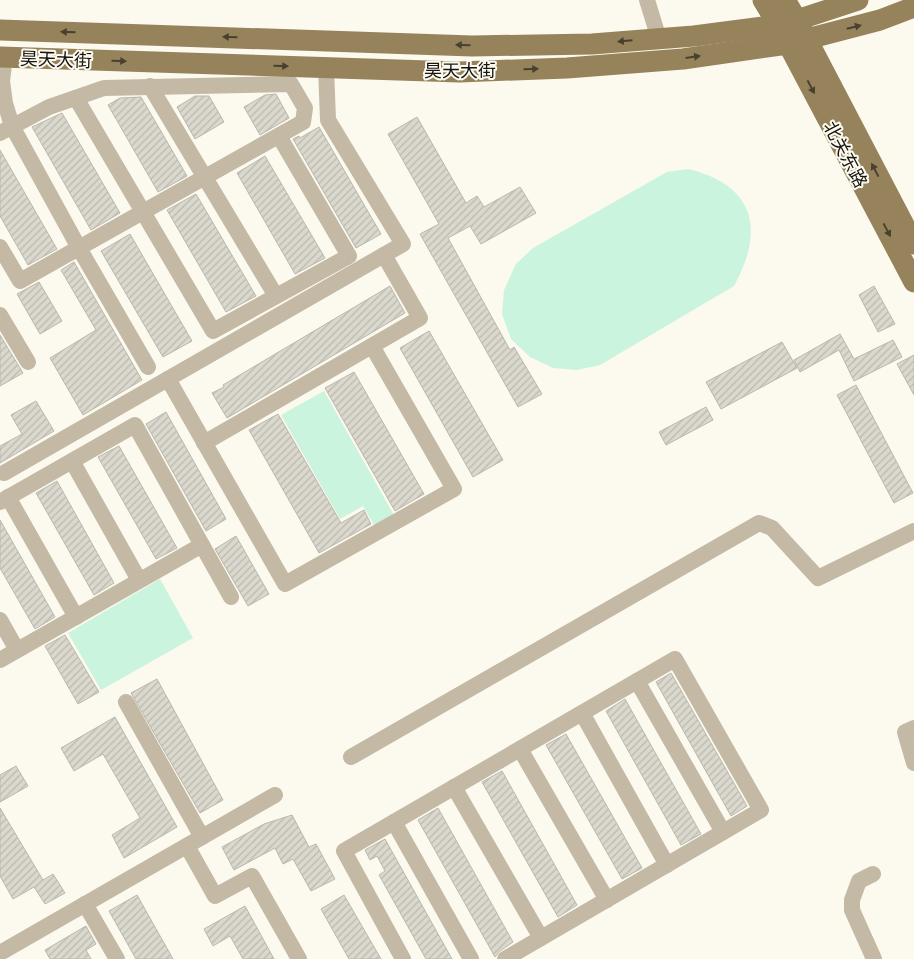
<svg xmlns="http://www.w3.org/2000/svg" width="914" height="959" viewBox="0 0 914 959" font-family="'Open Sans','Noto Sans SC',sans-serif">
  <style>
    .garden { fill: #caf4de }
    .building { fill: url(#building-hatch); stroke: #bab7ad }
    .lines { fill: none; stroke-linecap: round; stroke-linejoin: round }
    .minor { stroke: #c4b9a4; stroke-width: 16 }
    .major { stroke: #96835c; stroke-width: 21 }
    .oneway { fill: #49412f }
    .labels { text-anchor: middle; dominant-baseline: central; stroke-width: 4; stroke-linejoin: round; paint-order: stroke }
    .street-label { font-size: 18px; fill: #161511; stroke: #fcf9ee }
  </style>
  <defs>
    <pattern id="building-hatch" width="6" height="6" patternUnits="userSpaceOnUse" patternTransform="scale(1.25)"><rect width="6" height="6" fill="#dbd8ce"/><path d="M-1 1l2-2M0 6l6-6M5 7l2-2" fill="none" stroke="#bbb8b0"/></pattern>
  </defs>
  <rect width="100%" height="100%" fill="#fcf9ee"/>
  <g class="garden">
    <path d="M688 169C755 185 765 230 734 286L600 365 577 370 553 368 530 357 511 339 502 314 504 290 516 264 533 248 667 172Z"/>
    <polygon points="324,391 395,517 376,528 363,506 340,519 281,415"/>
    <polygon points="160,579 193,638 101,690 68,633"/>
  </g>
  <g class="building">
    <polygon points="276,94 289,118 260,135 244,107 265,95"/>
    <polygon points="195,96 209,96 224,122 195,139 177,107"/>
    <polygon points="141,97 187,176 158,192 108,105 120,98"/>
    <polygon points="62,113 120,213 91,230 32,127"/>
    <polygon points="417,117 466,203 477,196 484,207 520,187 536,213 481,244 470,226 448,238 510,350 514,347 542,394 518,407 420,234 439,224 388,134"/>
    <polygon points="319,127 381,234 356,248 293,139 299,136 300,138"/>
    <polygon points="0,150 57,249 28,265 0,216"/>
    <polygon points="265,156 325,258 295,274 237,173"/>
    <polygon points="196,194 256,296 226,312 167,210"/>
    <polygon points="130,234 192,341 163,357 101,251"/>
    <polygon points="74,262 142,380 83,415 50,358 96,330 61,270"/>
    <polygon points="39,282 62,321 40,334 17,294"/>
    <polygon points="390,286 405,313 227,418 212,393 224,387 223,385"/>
    <polygon points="874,286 895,324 878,332 859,295"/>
    <polygon points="429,331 503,460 473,477 400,348"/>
    <polygon points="840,334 854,359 893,340 902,357 854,381 839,350 800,372 794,360"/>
    <polygon points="0,335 23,373 0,386"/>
    <polygon points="782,342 797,368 721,409 706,382"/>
    <polygon points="914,355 914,395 897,364"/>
    <polygon points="354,372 424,494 395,511 325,388"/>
    <polygon points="856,385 913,493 894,503 837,395"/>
    <polygon points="36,401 54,431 0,463 0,446 22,434 11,415"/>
    <polygon points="706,407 713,420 666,445 659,432"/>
    <polygon points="166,412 226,519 206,531 146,424"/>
    <polygon points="278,414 341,523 364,510 371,524 319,553 249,430"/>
    <polygon points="119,446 177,548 156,559 98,457"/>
    <polygon points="57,481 114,583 94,595 36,493"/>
    <polygon points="0,520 55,617 35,629 0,568"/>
    <polygon points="236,536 269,594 248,606 215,549"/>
    <polygon points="65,635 99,692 78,704 45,646"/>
    <polygon points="671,673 747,806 731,816 656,682"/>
    <polygon points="157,679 223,800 200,813 131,693"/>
    <polygon points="625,699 701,834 681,845 606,711"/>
    <polygon points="115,717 177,827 124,858 112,835 140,818 103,754 74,771 61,748"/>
    <polygon points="566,734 642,868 622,879 546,745"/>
    <polygon points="16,766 28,786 0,802 0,775"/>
    <polygon points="502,771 577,905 558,917 482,782"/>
    <polygon points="0,808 43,880 53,874 65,893 45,904 34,887 13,899 0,876"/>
    <polygon points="438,808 513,942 500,951 495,957 418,820"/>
    <polygon points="292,815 309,847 316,844 335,879 311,891 293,859 283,864 275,848 234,870 222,847 264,824"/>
    <polygon points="385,839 452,959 426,959 379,875 385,871 377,856 370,860 365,850"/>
    <polygon points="137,895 173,959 136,959 109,911"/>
    <polygon points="344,895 381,959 349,959 321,909"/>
    <polygon points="245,906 274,959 243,959 230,936 213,946 204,929"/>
    <polygon points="86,926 96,944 86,950 91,959 50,959 45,950"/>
  </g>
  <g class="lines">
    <g class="minor">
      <polyline points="647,0 659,39"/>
      <polyline points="5,57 2,81 5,103 12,126 79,248 148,367"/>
      <polyline points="150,86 276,296"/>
      <polyline points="76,98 213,331 349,256 279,136"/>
      <polyline points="0,133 49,107 104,88 291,84 305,108 303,122 20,281 0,247"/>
      <polyline points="0,315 28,362"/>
      <polyline points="168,379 285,584 454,489 372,346"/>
      <polyline points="204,443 420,318 384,255"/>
      <polyline points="72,461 139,580"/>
      <polyline points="4,473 403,244 328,120 326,68"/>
      <polyline points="8,497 76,617"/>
      <polyline points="0,502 135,425 231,597"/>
      <polyline points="0,620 17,650"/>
      <polyline points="0,660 202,545"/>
      <polyline points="637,681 723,832"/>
      <polyline points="126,702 202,837"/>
      <polyline points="582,713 667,865"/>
      <polyline points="914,728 905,732 914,763"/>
      <polyline points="520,749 607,900"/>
      <polyline points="351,757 759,523 772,528 818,578 914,531"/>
      <polyline points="454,787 541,938"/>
      <polyline points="394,822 471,959"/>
      <polyline points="187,846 215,896 252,876 299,959"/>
      <polyline points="873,874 859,881 852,900 852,910 874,959"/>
      <polyline points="85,904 117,959"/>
      <polyline points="0,953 275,795"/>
      <polyline points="403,959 344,851 675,659 761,810 505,959"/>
    </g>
    <g class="major">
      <polyline points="763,0 778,25 914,282"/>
      <polyline points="785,0 797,20 914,244"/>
      <polyline points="0,30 472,46 592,44 694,36 778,25 797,20 858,0"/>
      <polyline points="0,57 459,72 567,68 683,59 788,44 880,20 914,7"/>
    </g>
  </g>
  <defs><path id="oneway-solid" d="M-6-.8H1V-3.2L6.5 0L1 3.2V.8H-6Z" transform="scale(1.25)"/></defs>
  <g class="oneway">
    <use href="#oneway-solid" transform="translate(854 27) rotate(-14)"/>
    <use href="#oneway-solid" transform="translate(68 32) rotate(-178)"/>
    <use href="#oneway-solid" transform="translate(230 37) rotate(-178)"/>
    <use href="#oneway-solid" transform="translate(625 41) rotate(175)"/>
    <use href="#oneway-solid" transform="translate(463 45) rotate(-178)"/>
    <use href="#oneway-solid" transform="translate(693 57) rotate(-8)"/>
    <use href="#oneway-solid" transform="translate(119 61) rotate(2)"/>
    <use href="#oneway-solid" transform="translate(281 66) rotate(2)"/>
    <use href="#oneway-solid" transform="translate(531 69) rotate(-2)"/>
    <use href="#oneway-solid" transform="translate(811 87) rotate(62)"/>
    <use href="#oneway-solid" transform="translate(875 170) rotate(-118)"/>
    <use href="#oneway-solid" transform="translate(887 230) rotate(62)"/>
  </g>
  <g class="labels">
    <g class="street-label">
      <text transform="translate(56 59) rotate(2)">昊天大街</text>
      <text x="460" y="70">昊天大街</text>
      <text transform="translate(846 154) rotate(62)">北关东路</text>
    </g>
  </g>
</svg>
